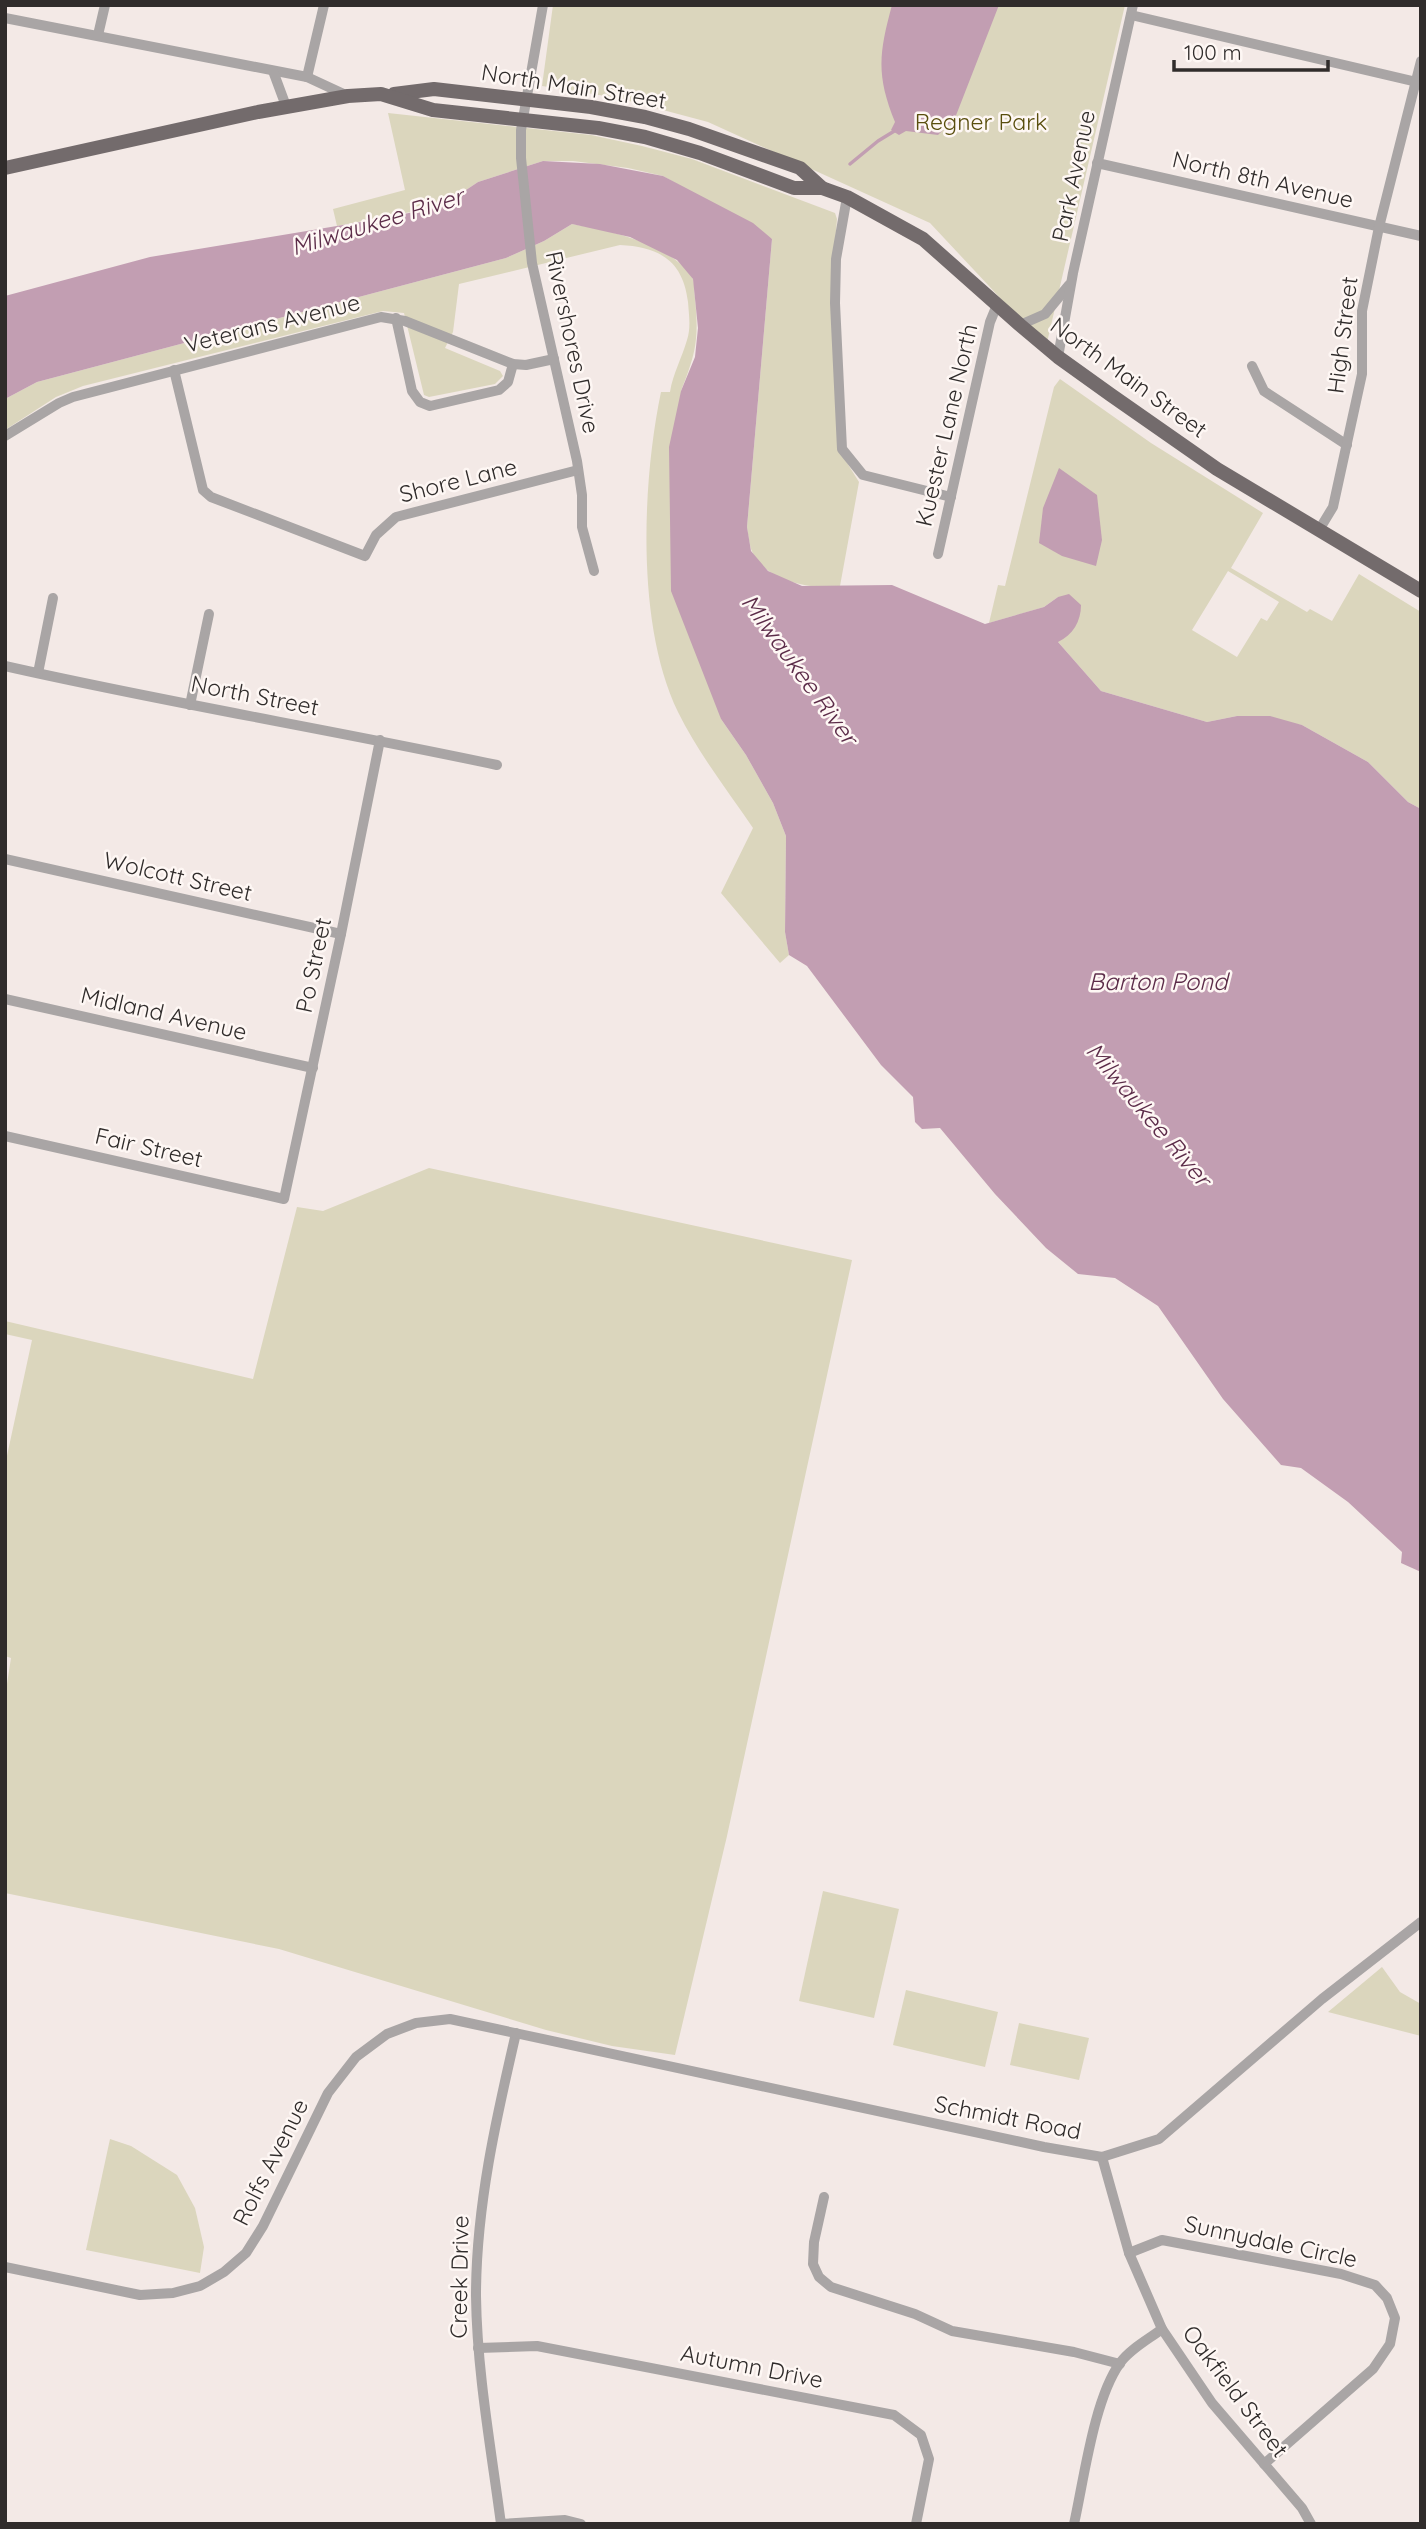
<svg xmlns="http://www.w3.org/2000/svg" width="1426" height="2529" viewBox="0 0 1426 2529" font-family="Quicksand,sans-serif">
  <style>
    .green { fill: #dbd6bd; fill-rule: evenodd }
    .water { fill: #c29eb2 }
    .lines { fill: none; stroke-linecap: round; stroke-linejoin: round }
    .stream { stroke: #c29eb2; stroke-width: 3.5 }
    .minor { stroke: #a9a5a5; stroke-width: 10 }
    .major { stroke: #736b6c; stroke-width: 14 }
    .labels { text-anchor: middle; dominant-baseline: central; stroke-width: 5; stroke-linejoin: round; paint-order: stroke }
    .street-label { font-size: 23px; fill: #302c2b; stroke: #fef7f4 }
    .park-label { font-size: 23px; fill: #594e0d; stroke: #fef7f4 }
    .water-label { font-size: 24px; font-style: italic; fill: #5c2c49; stroke: #fef7f4 }
  </style>
  <rect width="100%" height="100%" fill="#f3e9e6"/>
  <g class="green">
    <polygon points="553,5 1125,5 1046,347 930,223 708,122 618,98 542,86"/>
    <path d="M388 113 591 135 642 146 692 159 835 213 837 219 832 280 844 458 859 482 840 586C810 590 763 581 751 549 749 542 748 534 747 527L772 239 663 176 628 168 573 161H543L478 182 442 206 337 226 333 209 405 190Z"/>
    <path d="M572 224C608 230 671 244 692 277 695 282 694 291 695 298 699 339 696 353 681 391L721 719 746 755 773 803 786 836 785 932 789 955 780 963 721 893 753 828C728 791 698 753 678 712 636 626 642 483 661 392H670C673 373 682 358 687 340 691 328 689 315 688 302 683 261 660 247 620 245L459 284 453 332 445 348 500 371 503 376 495 384 429 397 424 395 404 313 383 311 83 386 56 397 5 430V399L37 382 506 258 544 241Z"/>
    <path d="M1060 379 1151 443 1263 513 1231 568 1307 612 1310 609 1332 621 1359 574 1421 612V809L1408 802 1368 762 1302 725 1237 716 1207 722 1101 691 1058 642V597L1044 607 989 623 998 585 1005 586 1054 387ZM1228 571 1279 602 1267 621 1261 618 1237 657 1192 630Z"/>
    <polygon points="429,1168 852,1260 727,1836 675,2055 612,2046 546,2030 279,1949 5,1893 5,1697 11,1658 5,1656 5,1465 32,1340 5,1334 5,1321 253,1379 297,1207 323,1211"/>
    <polygon points="823,1891 899,1909 874,2018 799,2001"/>
    <polygon points="1382,1967 1400,1992 1421,2004 1421,2036 1328,2012"/>
    <polygon points="906,1990 998,2012 985,2067 893,2045"/>
    <polygon points="1019,2023 1089,2038 1079,2080 1010,2065"/>
    <polygon points="110,2139 131,2146 177,2175 195,2208 204,2247 200,2273 86,2250"/>
  </g>
  <g class="water">
    <path d="M892 5H999L955 118 938 135 906 131 899 135 891 130 895 122C876 75 879 53 892 5Z"/>
    <path d="M543 161 600 164 663 176 753 223 772 239 747 527 751 551 768 571 802 586 892 585 985 624 1044 607 1058 597 1069 594 1081 605C1081 621 1073 635 1058 642L1101 691 1207 722 1237 716H1270L1302 725 1368 762 1408 802 1421 809V1572L1401 1563 1402 1552 1348 1502 1301 1468 1281 1465 1223 1399 1158 1306 1115 1278 1078 1274 1046 1248 995 1194 940 1128 922 1129 915 1122 913 1097 881 1065 807 966 789 955 785 932 786 836 773 803 746 755 721 719 671 591 669 447 681 391 695 357 698 328 693 279 677 260 630 237 572 224 544 241 506 258 37 382 5 399V296L150 257 385 218 442 206 478 182Z"/>
    <polygon points="1059,468 1097,495 1102,540 1096,566 1062,556 1039,543 1043,508"/>
  </g>
  <g class="lines">
    <polyline class="stream" points="850,164 878,141 896,130"/>
    <g class="minor">
      <polyline points="543,5 521,130 521,158 532,263 577,461 582,495 582,527 594,571"/>
      <polyline points="1131,15 1421,83"/>
      <polyline points="5,18 307,77 348,96"/>
      <polyline points="98,35 105,5"/>
      <polyline points="273,71 286,106"/>
      <polyline points="307,77 324,5"/>
      <polyline points="1097,163 1421,236"/>
      <polyline points="847,197 836,259 835,303 842,449 863,475 951,497"/>
      <polyline points="396,318 412,391 420,402 430,406 499,390 508,382 513,364"/>
      <polyline points="1020,325 1045,314 1069,285"/>
      <polyline points="1058,357 1073,273 1133,5"/>
      <polyline points="1252,366 1264,391 1347,445"/>
      <polyline points="174,370 203,490 211,497 365,556 376,535 396,517 578,470"/>
      <polyline points="5,436 59,403 73,397 381,317 405,321 513,364 526,365 554,359"/>
      <polyline points="1319,530 1333,507 1362,374 1362,311 1379,227 1421,61"/>
      <polyline points="938,554 990,322 997,305"/>
      <path d="M5 666C168 703 333 730 497 765"/>
      <polyline points="38,673 53,598"/>
      <polyline points="190,705 209,614"/>
      <polyline points="5,859 341,934"/>
      <polyline points="5,999 313,1068"/>
      <polyline points="5,1136 284,1199 341,934 380,740"/>
      <path d="M516 2033C496 2119 476 2207 476 2296 477 2372 491 2448 501 2524L565 2520 581 2524"/>
      <polyline points="1102,2157 1129,2253 1162,2329 1212,2403 1302,2508 1311,2524"/>
      <polyline points="824,2197 814,2242 813,2264 819,2277 831,2287 915,2314 952,2331 1074,2352 1120,2364"/>
      <polyline points="1129,2253 1162,2240 1341,2274 1375,2285 1387,2298 1395,2318 1390,2344 1373,2369 1264,2464"/>
      <polyline points="5,2267 140,2295 173,2293 200,2286 224,2272 246,2253 263,2226 328,2093 356,2057 387,2034 416,2023 450,2019 1044,2147 1102,2157 1159,2139 1322,1999 1421,1922"/>
      <polyline points="478,2348 537,2346 894,2415 921,2435 929,2459 916,2524"/>
      <path d="M1074 2524C1084 2479 1094 2399 1120 2363 1130 2349 1149 2339 1162 2329"/>
    </g>
    <g class="major">
      <polyline points="394,94 434,89 591,107 645,117 689,129 800,168 822,188"/>
      <polyline points="5,168 258,112 348,96 381,94 433,110 598,128 645,137 700,153 794,188 822,188 847,197 923,239 1020,325 1058,357 1111,395 1217,469 1421,591"/>
    </g>
  </g>
  <g class="labels">
    <g class="street-label">
      <text transform="translate(574 86) rotate(9)">North Main Street</text>
      <text transform="translate(1073 176) rotate(-78)">Park Avenue</text>
      <text transform="translate(1263 179) rotate(13)">North 8th Avenue</text>
      <text transform="translate(272 323) rotate(-14)">Veterans Avenue</text>
      <text transform="translate(1342 335) rotate(-83)">High Street</text>
      <text transform="translate(573 342) rotate(78)">Rivershores Drive</text>
      <text transform="translate(1129 377) rotate(36)">North Main Street</text>
      <text transform="translate(946 425) rotate(-77)">Kuester Lane North</text>
      <text transform="translate(458 480) rotate(-14)">Shore Lane</text>
      <text transform="translate(255 695) rotate(11)">North Street</text>
      <text transform="translate(178 876) rotate(13)">Wolcott Street</text>
      <text transform="translate(313 965) rotate(-78)">Po Street</text>
      <text transform="translate(164 1013) rotate(13)">Midland Avenue</text>
      <text transform="translate(149 1147) rotate(13)">Fair Street</text>
      <text transform="translate(1008 2117) rotate(11)">Schmidt Road</text>
      <text transform="translate(270 2162) rotate(-63)">Rolfs Avenue</text>
      <text transform="translate(1271 2241) rotate(12)">Sunnydale Circle</text>
      <text transform="translate(459 2277) rotate(-89)">Creek Drive</text>
      <text transform="translate(752 2366) rotate(11)">Autumn Drive</text>
      <text transform="translate(1236 2391) rotate(53)">Oakfield Street</text>
    </g>
    <g class="park-label">
      <text x="981" y="121">Regner Park</text>
    </g>
    <g class="water-label">
      <text transform="translate(377 221) rotate(-17)">Milwaukee River</text>
      <text transform="translate(800 669) rotate(54)">Milwaukee River</text>
      <text x="1158" y="981">Barton Pond</text>
      <text transform="translate(1149 1114) rotate(50)">Milwaukee River</text>
    </g>
  </g>
  <rect width="1426" height="2529" fill="none" stroke="#302c2b" stroke-width="14"/>
  <path d="M1174 60v10h154v-10" fill="none" stroke="#302c2b" stroke-width="3.5"/>
  <text x="1184" y="60" font-size="21" fill="#302c2b" stroke="#fef7f4" stroke-width="5" paint-order="stroke">100 m</text>
</svg>
